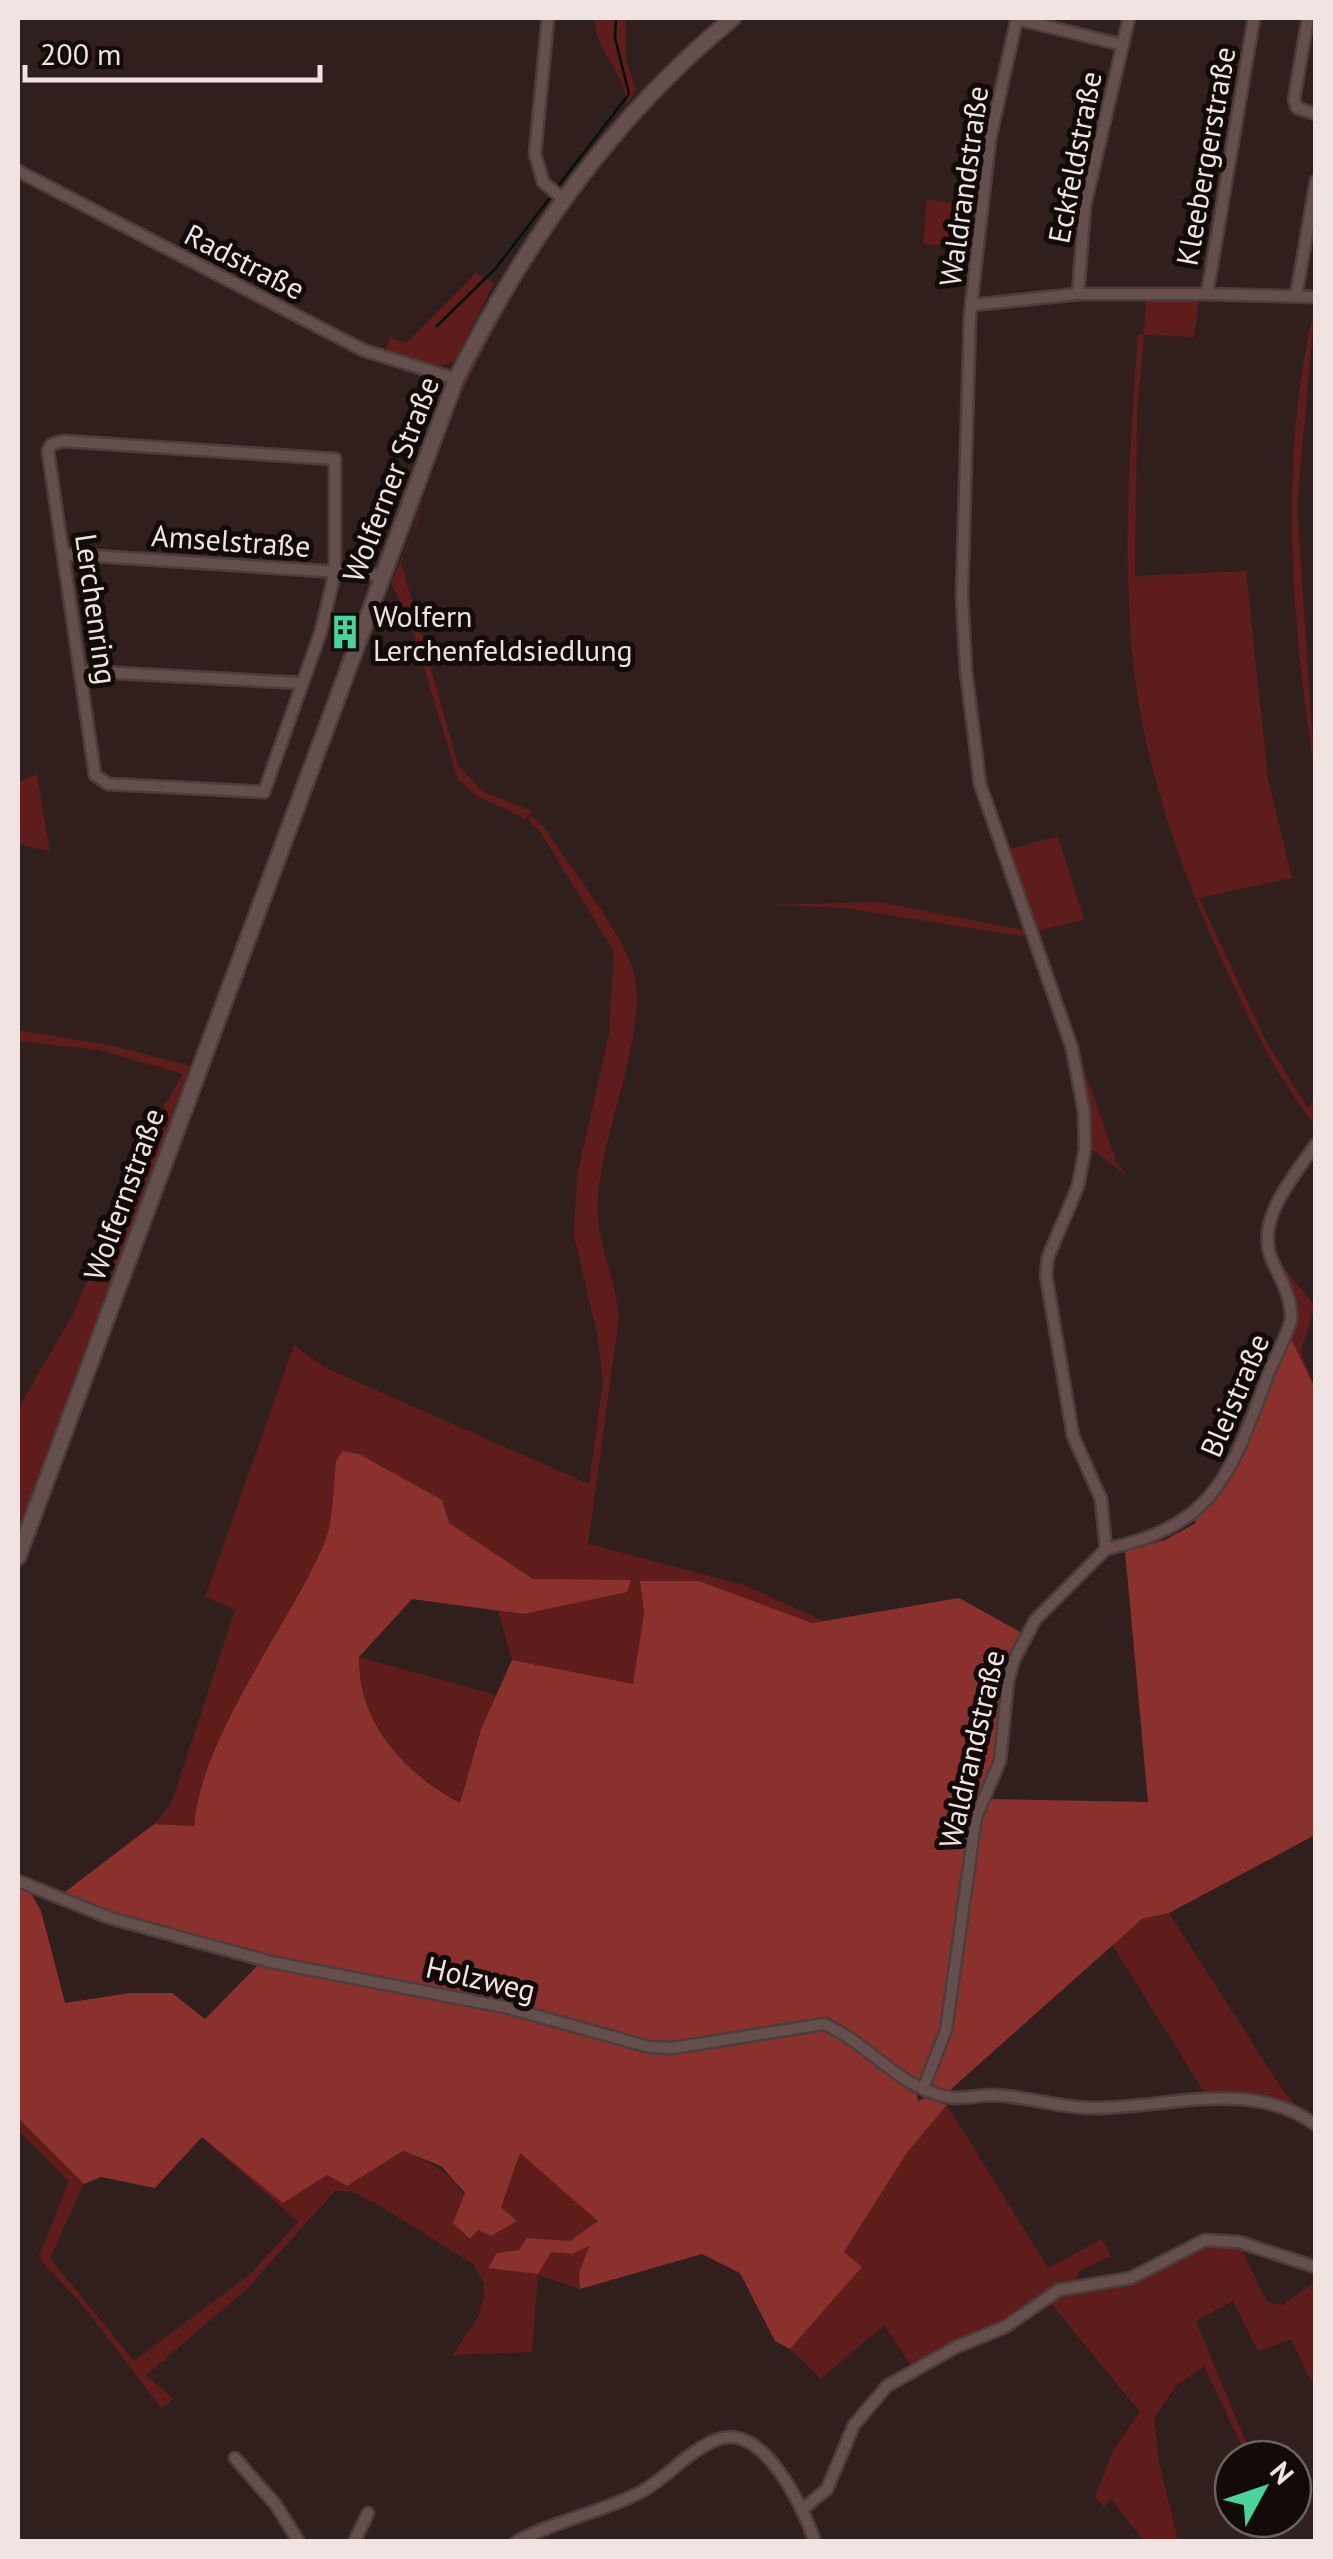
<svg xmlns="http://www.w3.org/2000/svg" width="1333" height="2559" viewBox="0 0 1333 2559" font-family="'PT Sans',sans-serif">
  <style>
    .green { fill: #5e1c1a }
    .forest { fill: #8a302d }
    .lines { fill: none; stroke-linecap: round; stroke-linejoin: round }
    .stream { stroke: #05120c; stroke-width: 2.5 }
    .street-casing { stroke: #4c3d3c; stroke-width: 15 }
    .secondary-casing { stroke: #4c3d3c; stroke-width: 19 }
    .street { stroke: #644f4d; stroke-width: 10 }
    .secondary { stroke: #644f4d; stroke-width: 14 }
    .labels { text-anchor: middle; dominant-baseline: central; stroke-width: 10; stroke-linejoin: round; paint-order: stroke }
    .street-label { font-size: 30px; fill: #f0e4e2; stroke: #130b0a }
    .poi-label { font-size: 30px; fill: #f0e4e2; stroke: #130b0a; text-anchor: start }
  </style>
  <rect width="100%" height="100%" fill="#311f1d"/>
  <g class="green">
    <path d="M595 18H626V59L636 90 627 104C625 71 593 49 595 18Z"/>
    <polygon points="927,199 977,207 974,248 923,244"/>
    <polygon points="476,273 494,283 454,362 438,366 384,353 390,337 406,343"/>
    <path d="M522 279C488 340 454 401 431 467 420 500 416 531 401 562L458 765 482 791 532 811 526 819 477 796 458 780 410 622 391 583 418 520 430 463 467 370Z"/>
    <path d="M1146 297 1199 299 1194 337 1144 335 1137 413 1135 576 1246 571 1268 779 1292 878 1199 898 1267 1043 1308 1108 1315 1099V1125C1277 1078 1250 1022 1225 967 1181 871 1144 767 1133 662 1122 553 1130 443 1138 335L1144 334Z"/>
    <path d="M1315 306 1297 506 1315 773C1291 619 1278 459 1315 306Z"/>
    <polygon points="37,774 50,852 18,843 18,782"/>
    <path d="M531 816 543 826C567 863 627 937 635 977 646 1037 602 1132 598 1197 594 1238 615 1276 619 1317L588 1544 744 1585 824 1621 812 1623 640 1581 644 1613 633 1685 512 1660 498 1611 524 1614 631 1581 533 1580 449 1523 336 1461C333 1486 334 1521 324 1544 287 1629 202 1734 194 1827L154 1824 171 1804 235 1610 205 1597 294 1345 326 1368 589 1484 603 1381 597 1333 574 1235 577 1176 609 1034 614 951 539 830 528 820Z"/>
    <polygon points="1058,836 1084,920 1033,932 1004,851"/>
    <polygon points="878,902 1024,930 1026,937 845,908 761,905"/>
    <polygon points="18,1030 114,1046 190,1066 18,1532 18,1409 73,1314 162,1110 183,1074 99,1050 18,1041"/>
    <polygon points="1076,1047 1117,1163 1127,1176 1088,1146 1085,1094"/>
    <polygon points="1272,1235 1280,1263 1315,1306 1301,1351 1315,1390 1290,1337 1294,1319 1270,1248"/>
    <path d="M359 1657 496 1695 481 1729 460 1803C405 1773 359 1723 359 1657Z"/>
    <polygon points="1169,1913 1282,2089 1296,2105 1206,2095 1111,1943 1142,1919"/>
    <path d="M947 2105 1048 2268 1102 2239 1111 2256 1079 2271 1074 2283C1094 2282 1120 2287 1139 2280 1174 2267 1198 2229 1241 2248L1267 2302 1282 2305 1315 2282V2380L1310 2379 1291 2339 1258 2351 1233 2301 1196 2321 1253 2459H1248L1204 2366 1176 2386 1154 2418 1159 2461 1178 2541H1144L1111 2499 1104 2507 1095 2497 1114 2449 1140 2412 1048 2300 1021 2322 912 2367 884 2325 821 2379 790 2349 862 2267 844 2252 906 2154Z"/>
    <path d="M18 2118 84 2184 50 2258 134 2361 249 2275 298 2222 202 2137 327 2175 347 2186 403 2151C450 2170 461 2182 479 2229L517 2221 500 2207 519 2152 599 2220 570 2242 527 2238C551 2252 565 2257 591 2245L579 2273 580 2289 538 2275 532 2352 453 2355 478 2317 484 2296V2284L473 2264 377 2204 351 2191H335L247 2289 146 2375 174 2399 161 2408 84 2307 42 2262 39 2255 69 2182 18 2130Z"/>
  </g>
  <g class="forest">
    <path d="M1290 1337 1316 1390 1315 1835 1169 1913 1142 1919 949 2091 932 2088 929 2083C972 1995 962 1892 985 1799L1148 1802 1125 1551 1165 1540 1196 1523 1194 1519C1252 1463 1258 1406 1290 1337Z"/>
    <path d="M343 1451 359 1454 442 1500 449 1523 533 1579 631 1580 627 1592 524 1614 412 1599 359 1657C358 1723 404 1773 460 1803L481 1729 512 1660 633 1684 644 1613 640 1581H699L812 1623 959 1598 1022 1633 1011 1659 1002 1740 972 1816 942 2030 922 2078 915 2081C884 2062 859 2036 828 2017L671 2045 651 2042 489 1996 323 1967 202 1939 93 1907 65 1892 154 1824 194 1826C202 1734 287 1629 324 1544 334 1520 333 1486 336 1461Z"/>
    <polygon points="18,1885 28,1888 41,1911 65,2003 130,1993 172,1993 205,2019 259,1964 510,2012 651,2050 823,2028 916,2090 918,2101 925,2098 947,2105 906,2154 844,2252 862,2267 790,2349 775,2341 740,2273 702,2254 580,2289 579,2273 589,2246 572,2254 551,2252 538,2274 488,2268 497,2253 519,2250 527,2238 570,2241 598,2221 520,2153 501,2207 517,2221 491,2236 478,2230 470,2239 453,2223 465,2193 441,2166 403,2151 347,2186 327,2175 283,2203 202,2137 155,2188 101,2177 84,2184 18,2118"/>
  </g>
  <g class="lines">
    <g class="stream">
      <polyline points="558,186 629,94 615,38 616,18"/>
      <polyline points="437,326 496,268 549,199"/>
    </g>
    <g class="street-casing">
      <g id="street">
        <polyline points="548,18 535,154 543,182 563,199"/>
        <polyline points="1308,18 1294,99 1297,108 1316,114"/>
        <polyline points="1017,19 1123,45"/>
        <polyline points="18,171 363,350 456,379"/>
        <polyline points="1078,294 1207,294 1254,18"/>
        <polyline points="1207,294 1316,297"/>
        <polyline points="1296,296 1316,181"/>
        <polyline points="972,305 1078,294 1085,205 1129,18"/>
        <polygon points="63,441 335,459 335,572 321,631 264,792 108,784 95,775 48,451 52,444"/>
        <polyline points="64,554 384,575"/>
        <polyline points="80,671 301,683"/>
        <path d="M1106 1549C1221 1525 1232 1467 1270 1370 1277 1353 1286 1338 1291 1320 1292 1296 1281 1281 1272 1260 1254 1220 1295 1175 1316 1144"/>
        <path d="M18 1881 110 1918 271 1962 509 2008 649 2047 673 2048 824 2024C869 2043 898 2088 948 2097 964 2100 977 2095 993 2095 1026 2096 1059 2108 1092 2108 1164 2109 1251 2077 1316 2125"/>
        <polyline points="923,2089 946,2030 976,1817 1000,1761 1008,1681 1014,1660 1035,1620 1106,1549 1101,1499 1073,1436 1046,1275 1048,1257 1078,1186 1085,1149 1084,1112 1072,1048 980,784 966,671 962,595 970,315 990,139 1017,18"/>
        <polyline points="235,2458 276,2505 299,2542"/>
        <polyline points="804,2508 827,2489 854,2425 887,2386 956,2347 1005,2327 1059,2290 1131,2278 1205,2240 1239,2242 1316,2267"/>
        <polyline points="354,2542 368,2513"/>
        <path d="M516 2542C554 2521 599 2513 639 2493 666 2479 688 2451 716 2440 763 2420 804 2509 815 2542"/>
      </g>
    </g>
    <g class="secondary-casing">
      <path id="secondary" d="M18 1557 456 379C526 241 613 116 733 18"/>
    </g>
    <use href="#street" class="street"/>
    <use href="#secondary" class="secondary"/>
  </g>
  <defs>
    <g id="building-bare" transform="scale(2.7)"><path d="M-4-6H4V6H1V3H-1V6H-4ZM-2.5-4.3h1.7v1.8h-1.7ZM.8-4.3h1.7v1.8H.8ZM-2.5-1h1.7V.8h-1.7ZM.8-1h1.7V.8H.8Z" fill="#49d49c" stroke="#130b0a" stroke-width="2.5" paint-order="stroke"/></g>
  </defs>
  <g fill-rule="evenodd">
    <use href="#building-bare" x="345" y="632"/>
  </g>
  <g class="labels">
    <g class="street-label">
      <text transform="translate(1205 156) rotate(-80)">Kleebergerstraße</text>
      <text transform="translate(1074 157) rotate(-79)">Eckfeldstraße</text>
      <text transform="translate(963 186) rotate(-82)">Waldrandstraße</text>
      <text transform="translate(245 261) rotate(27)">Radstraße</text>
      <text transform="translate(390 479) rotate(-69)">Wolferner Straße</text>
      <text transform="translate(231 540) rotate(4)">Amselstraße</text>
      <text transform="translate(97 609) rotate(82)">Lerchenring</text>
      <text transform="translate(123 1194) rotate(-70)">Wolfernstraße</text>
      <text transform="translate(1234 1395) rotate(-67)">Bleistraße</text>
      <text transform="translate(971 1749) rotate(-77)">Waldrandstraße</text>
      <text transform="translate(481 1978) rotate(13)">Holzweg</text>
    </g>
    <g class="poi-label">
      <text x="373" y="615">Wolfern<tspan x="373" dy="34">Lerchenfeldsiedlung</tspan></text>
    </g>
  </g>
  <rect width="1333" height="2559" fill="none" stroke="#f0e4e2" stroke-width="40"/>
  <g transform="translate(1263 2489) rotate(50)"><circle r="48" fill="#130b0a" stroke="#6b6260" stroke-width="2.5"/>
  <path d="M0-8L18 38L0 25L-18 38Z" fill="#49d49c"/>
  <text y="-15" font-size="28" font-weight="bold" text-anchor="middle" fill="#f0e4e2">N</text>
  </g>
  <path d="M25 65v15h295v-15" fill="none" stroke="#f0e4e2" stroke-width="5"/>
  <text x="40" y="65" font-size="30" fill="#f0e4e2" stroke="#130b0a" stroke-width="8" paint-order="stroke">200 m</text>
</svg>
